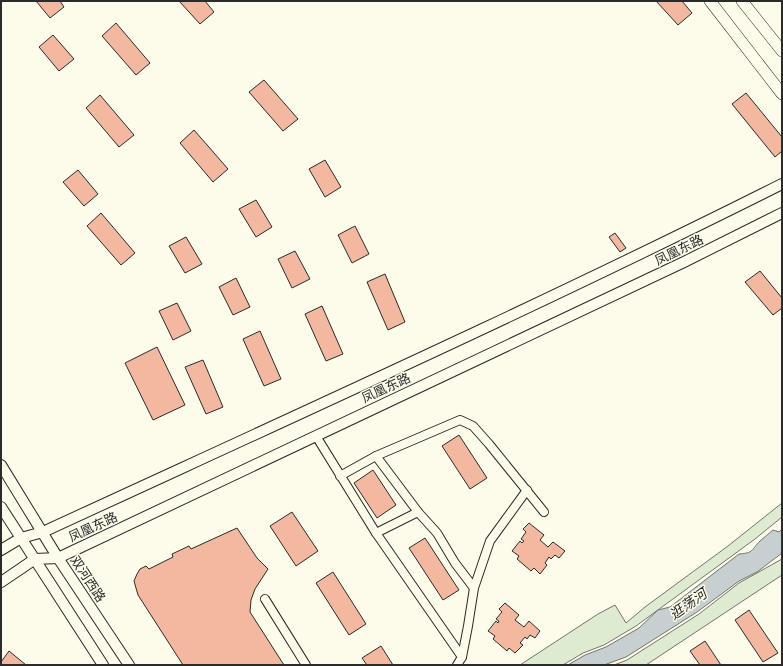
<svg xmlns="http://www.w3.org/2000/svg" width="783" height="666" viewBox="0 0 783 666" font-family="'Work Sans','Noto Sans SC',sans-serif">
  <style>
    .green { fill: #deebd1; stroke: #74746e }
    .water { fill: #c7d0d0; stroke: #74746e }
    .building { fill: #f2b8a0; stroke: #2b2b2b }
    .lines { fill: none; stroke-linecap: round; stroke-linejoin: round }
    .minor-casing { stroke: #2b2b2b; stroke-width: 10 }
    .tertiary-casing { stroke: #2b2b2b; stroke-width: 12 }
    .secondary-casing { stroke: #2b2b2b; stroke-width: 12 }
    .minor { stroke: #fdfbea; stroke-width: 8 }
    .tertiary { stroke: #fdfbea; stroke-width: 10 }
    .secondary { stroke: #fdfbea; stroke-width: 11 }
    .labels { text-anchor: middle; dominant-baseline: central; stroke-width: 3; stroke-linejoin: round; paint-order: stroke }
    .street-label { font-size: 13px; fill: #2b2b2b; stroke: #fdfbea }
    .water-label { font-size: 14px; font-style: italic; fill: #2b2b2b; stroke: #fdfbea }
  </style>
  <rect width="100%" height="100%" fill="#fdfbea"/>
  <g class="green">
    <polygon points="782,503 782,517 755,539 636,626 604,645 583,653 563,665 520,665 598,614 615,605 626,623 645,607 728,546"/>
    <polygon points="782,559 782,575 646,665 614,665 627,660 699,614 739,583"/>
  </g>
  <path class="water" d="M782 529V553L757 572 739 581 697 612 626 657 604 665H568L585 655 606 647 639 628 658 610 670 607 739 554C754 553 751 550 760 541 764 537 769 534 773 530L779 532Z"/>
  <g class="building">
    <polygon points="36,1 60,1 64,7 50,18"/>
    <polygon points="179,1 205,1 214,12 200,24"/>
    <polygon points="656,1 682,1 692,13 678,25"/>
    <polygon points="116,23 150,63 136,75 102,36"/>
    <polygon points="53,35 74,59 59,71 39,47"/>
    <polygon points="264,80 298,119 283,131 249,92"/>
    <polygon points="746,93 782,137 782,151 775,157 732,104"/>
    <polygon points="100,95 134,135 119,147 86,108"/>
    <polygon points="194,130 228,169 213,182 180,143"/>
    <polygon points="325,160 341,187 325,197 309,169"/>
    <polygon points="78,170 98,194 84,206 63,182"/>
    <polygon points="256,200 272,227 256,237 239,209"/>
    <polygon points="101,213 135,253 121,265 87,226"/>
    <polygon points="355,226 369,254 352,263 338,235"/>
    <polygon points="615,233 626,248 620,252 609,237"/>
    <polygon points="186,237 202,264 185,273 169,246"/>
    <polygon points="295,251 310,279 292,288 278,259"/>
    <polygon points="760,271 782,298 782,308 773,315 745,282"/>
    <polygon points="385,274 405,322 388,330 367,282"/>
    <polygon points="236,278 250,307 233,315 219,287"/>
    <polygon points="177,303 191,331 173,340 159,311"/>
    <polygon points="322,306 343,354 326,361 305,314"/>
    <polygon points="260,331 281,379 264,386 243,339"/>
    <polygon points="157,347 185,405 153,420 125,363"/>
    <polygon points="203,360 223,407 206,414 185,367"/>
    <polygon points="459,435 487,478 470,489 442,446"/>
    <polygon points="373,470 396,505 377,518 354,483"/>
    <polygon points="292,512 318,551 296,566 270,526"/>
    <polygon points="529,523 544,535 540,540 548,547 553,542 565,551 559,558 555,555 551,559 549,557 545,563 547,565 540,574 534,568 531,571 517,559 519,556 512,551 520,541 522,543 524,541 521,539 526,532 523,529"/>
    <polygon points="237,528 257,558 268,569 255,589 251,600 250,612 284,665 183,665 138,595 134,581 137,574 140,569 146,566 149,569 173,557 172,554 189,546 191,549"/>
    <polygon points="425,538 459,590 443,600 409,548"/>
    <polygon points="333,572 366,624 349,635 316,583"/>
    <polygon points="505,603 519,615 515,620 524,627 529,621 540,631 535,638 530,635 527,639 525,637 520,643 523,645 515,653 509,648 507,651 493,639 495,636 488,631 496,621 498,623 499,621 496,619 502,612 499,609"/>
    <polygon points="749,610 778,653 763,662 735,620"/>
    <polygon points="705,641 721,665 700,665 690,651"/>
    <polygon points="381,646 393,665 367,665 362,658"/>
    <polygon points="9,651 26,665 1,665 1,662"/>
  </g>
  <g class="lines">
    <g class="minor-casing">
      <g id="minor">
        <polyline points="316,436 376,533 462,657 457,665"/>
        <polyline points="376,456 418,512 437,533 455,563 474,588 490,541 527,490"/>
        <polyline points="340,476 376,456 460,420 473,426 489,444 544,512"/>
        <polyline points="376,533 418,512"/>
        <polyline points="265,599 306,665"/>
        <polyline points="462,657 468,626 474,588"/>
      </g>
    </g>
    <g class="tertiary-casing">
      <g id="tertiary">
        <polyline points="1,465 58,558 129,665"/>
        <polyline points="1,507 103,665"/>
        <path d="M1 550 21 538 43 532C290 418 539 306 782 184"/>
        <polyline points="1,582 35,559 58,558 684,262 782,213"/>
      </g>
    </g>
    <g class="secondary-casing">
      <g id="secondary">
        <polyline points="710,1 782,94"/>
        <polyline points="742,1 782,51"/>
      </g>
    </g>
    <use href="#minor" class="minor"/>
    <use href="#tertiary" class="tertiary"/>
    <use href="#secondary" class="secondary"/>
  </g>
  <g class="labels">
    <g class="street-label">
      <text transform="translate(679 250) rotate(-26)">凤凰东路</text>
      <text transform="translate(386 388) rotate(-25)">凤凰东路</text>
      <text transform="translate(93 527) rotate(-25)">凤凰东路</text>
      <text transform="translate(88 579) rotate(57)">双河西路</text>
    </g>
    <g class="water-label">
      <text transform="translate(688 604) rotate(-35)">逛荡河</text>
    </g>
  </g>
  <rect width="783" height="666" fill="none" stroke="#2b2b2b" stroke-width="4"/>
</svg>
